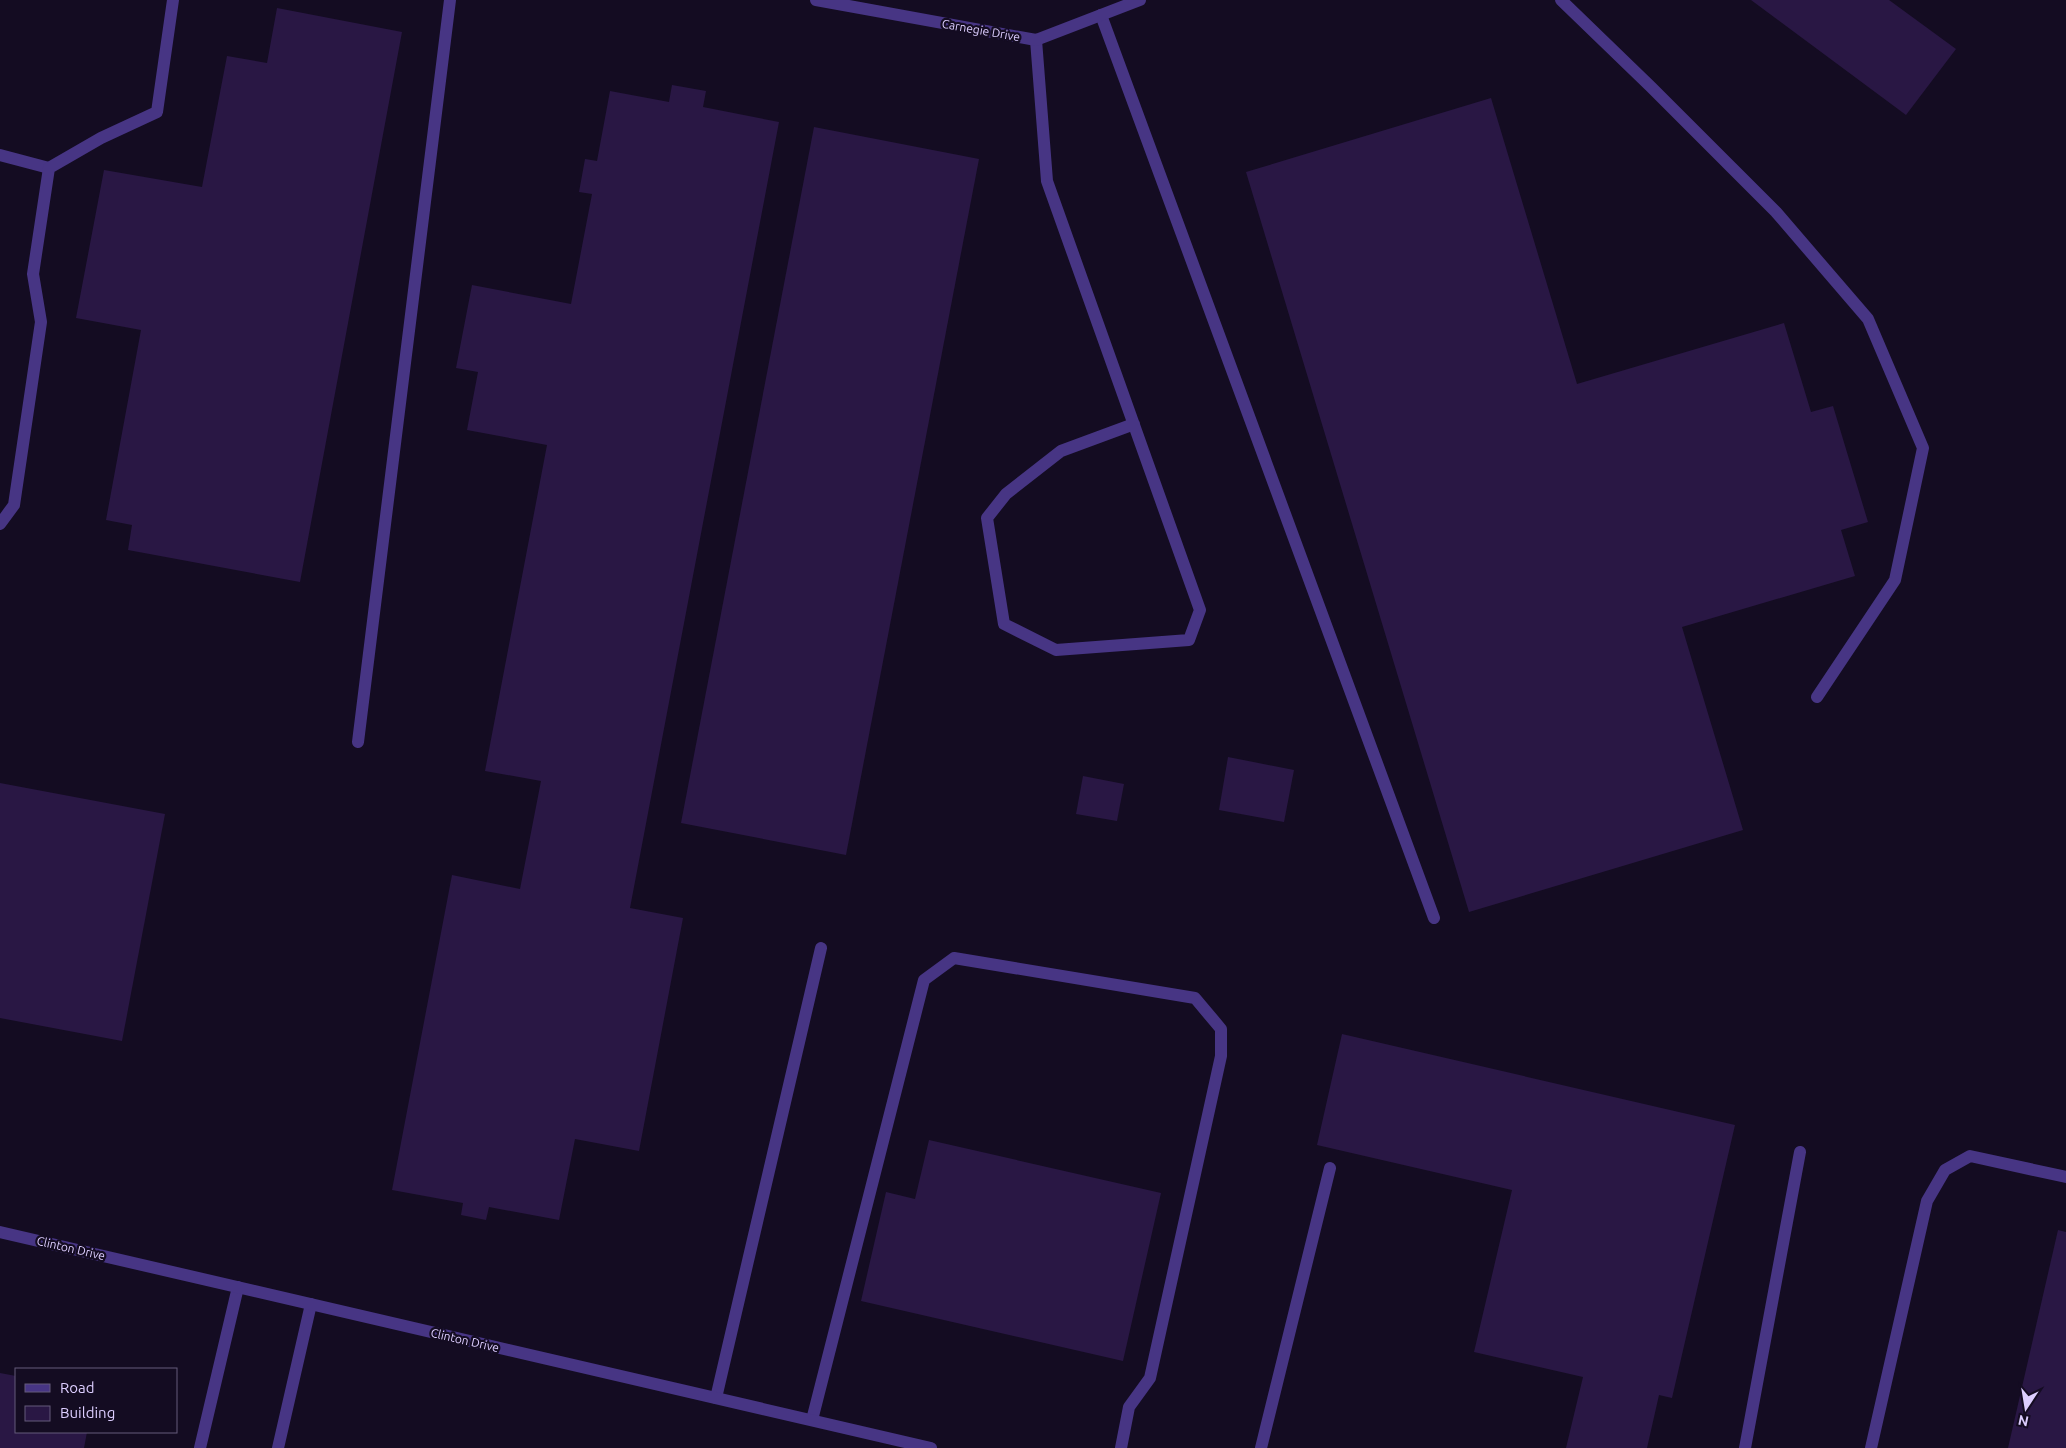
<svg xmlns="http://www.w3.org/2000/svg" width="2066" height="1448" viewBox="0 0 2066 1448" font-family="Ubuntu,sans-serif">
  <style>
    .building { fill: #291744 }
    .lines { fill: none; stroke-linecap: round; stroke-linejoin: round }
    .lane { stroke: #473584; stroke-width: 12 }
    .street { stroke: #473584; stroke-width: 12 }
    .labels { text-anchor: middle; dominant-baseline: central; stroke-width: 4.5; stroke-linejoin: round; paint-order: stroke }
    .street-label { font-size: 12px; fill: #ddceff; stroke: #140c22 }
  </style>
  <rect width="100%" height="100%" fill="#140c22"/>
  <g class="building">
    <polygon points="1751,0 1889,0 1956,49 1906,115"/>
    <polygon points="277,8 402,32 300,582 128,550 132,525 106,520 141,330 76,318 104,170 202,187 227,56 267,63"/>
    <polygon points="672,85 706,91 703,107 779,122 630,908 683,918 639,1151 575,1139 559,1220 489,1207 486,1220 461,1215 463,1203 392,1190 452,875 520,889 541,781 485,771 547,445 467,430 478,372 456,368 472,285 571,304 592,194 579,192 585,159 597,161 610,91 669,102"/>
    <polygon points="1491,98 1577,384 1784,323 1811,412 1833,406 1868,522 1841,530 1855,576 1682,627 1743,830 1469,912 1246,172"/>
    <polygon points="814,127 979,159 846,855 681,823"/>
    <polygon points="1228,757 1294,770 1284,822 1219,810"/>
    <polygon points="1083,776 1124,784 1117,821 1076,814"/>
    <polygon points="0,783 165,814 122,1041 0,1018"/>
    <polygon points="1342,1034 1735,1125 1672,1398 1659,1395 1647,1448 1566,1448 1583,1377 1474,1352 1512,1190 1317,1145"/>
    <polygon points="929,1140 1161,1193 1123,1361 861,1301 886,1192 915,1199"/>
    <polygon points="2058,1230 2066,1232 2066,1448 2008,1448"/>
    <polygon points="0,1373 16,1376 16,1432 87,1432 84,1448 0,1448"/>
  </g>
  <g class="lines">
    <g class="lane">
      <polyline points="1561,0 1651,87 1776,212 1868,319 1923,448 1895,580 1817,697"/>
      <polyline points="1101,15 1434,918"/>
      <polyline points="1036,40 1047,181 1200,610 1189,640 1056,650 1004,624 987,518 1006,494 1061,451 1134,424"/>
      <polyline points="0,155 49,168"/>
      <polyline points="0,524 14,505 41,322 33,274 49,168 101,138 157,112 173,0"/>
      <polyline points="358,742 450,0"/>
      <polyline points="716,1398 821,948"/>
      <polyline points="812,1420 924,980 954,958 1195,998 1221,1029 1221,1056 1150,1378 1129,1407 1121,1448"/>
      <polyline points="200,1448 238,1287"/>
      <polyline points="278,1448 311,1304"/>
      <polyline points="1261,1448 1330,1168"/>
      <polyline points="1745,1448 1800,1152"/>
      <polyline points="1871,1448 1927,1201 1945,1170 1970,1156 2066,1177"/>
    </g>
    <g class="street">
      <polyline points="816,0 1036,40 1140,0"/>
      <polyline points="0,1232 931,1448"/>
    </g>
  </g>
  <g class="labels">
    <g class="street-label">
      <text transform="translate(981 30) rotate(10)">Carnegie Drive</text>
      <text transform="translate(71 1248) rotate(13)">Clinton Drive</text>
      <text transform="translate(465 1340) rotate(13)">Clinton Drive</text>
    </g>
  </g>
  <rect x="15" y="1368" width="162" height="65" fill="#140c22" stroke="#645a7a"/>
  <rect x="25" y="1384" width="25" height="8" fill="#473584" stroke="#645a7a"/>
  <text x="60" y="1393" font-size="15" fill="#ddceff">Road</text>
  <rect x="25" y="1406" width="25" height="15" fill="#291744" stroke="#645a7a"/>
  <text x="60" y="1418" font-size="15" fill="#ddceff">Building</text>
  <g transform="translate(2026 1408) rotate(192)" stroke="#140c22" stroke-width="4" paint-order="stroke">
  <path d="M0-4L9 19L0 12L-9 19Z" fill="#ddceff"/>
  <text y="-8" font-size="14" font-weight="bold" text-anchor="middle" fill="#ddceff">N</text>
  </g>
</svg>
